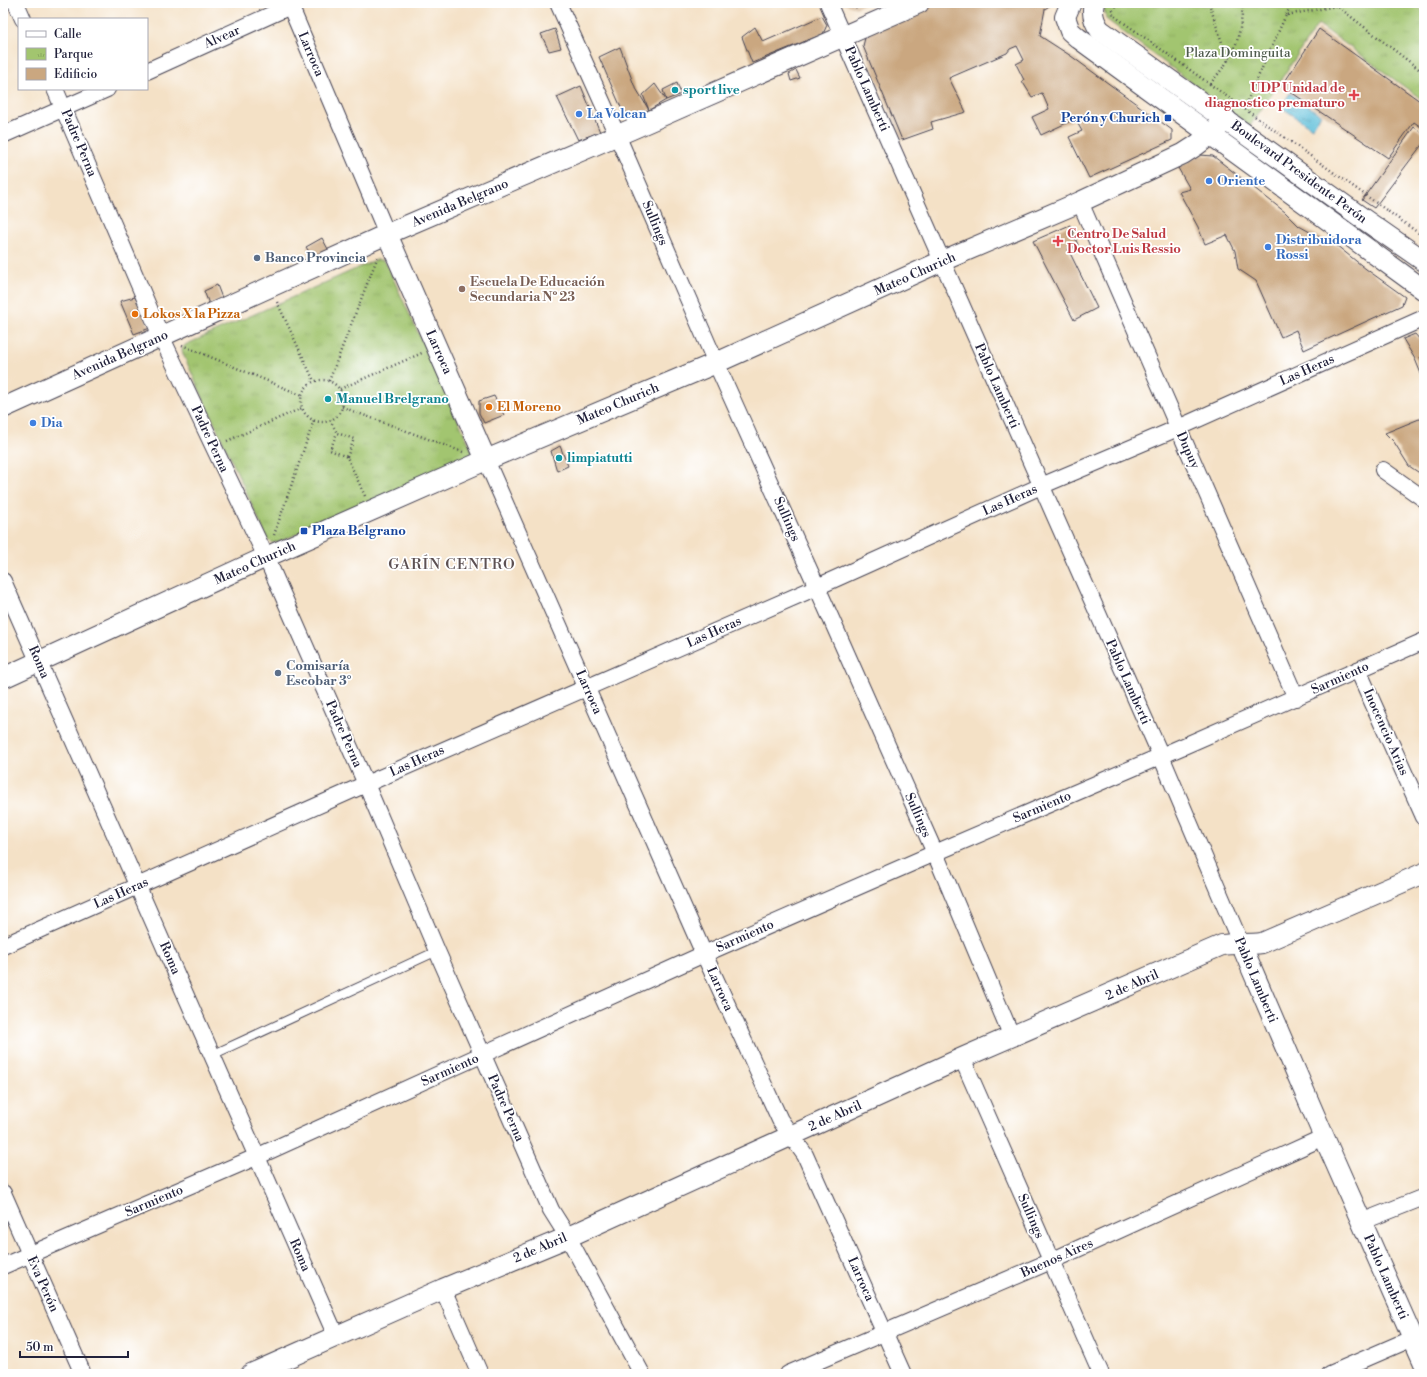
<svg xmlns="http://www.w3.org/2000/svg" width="1427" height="1377" viewBox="0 0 1427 1377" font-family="'Libre Bodoni',serif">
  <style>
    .park { fill: url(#park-tufts); stroke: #627455 }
    .water { fill: url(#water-ripples); stroke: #3e708a }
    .building { fill: #caa780 }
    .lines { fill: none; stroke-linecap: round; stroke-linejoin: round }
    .service-casing { stroke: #423f50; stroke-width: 10 }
    .minor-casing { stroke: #423f50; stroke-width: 18 }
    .tertiary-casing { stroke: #423f50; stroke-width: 22 }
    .path { stroke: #423f50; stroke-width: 2.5; stroke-dasharray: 1 3; stroke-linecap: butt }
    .service { stroke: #fff; stroke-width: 8 }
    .minor { stroke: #fff; stroke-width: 16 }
    .tertiary { stroke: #fff; stroke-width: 20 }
    .culture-dot { fill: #0f9aa8; stroke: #fff; stroke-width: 1.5 }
    .health-dot { fill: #e0444e; stroke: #fff; stroke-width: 1.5 }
    .shop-dot { fill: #3f7fe0; stroke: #fff; stroke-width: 1.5 }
    .transit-dot { fill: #1a4fb4; stroke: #fff; stroke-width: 1.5 }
    .service-dot { fill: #5c6f8a; stroke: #fff; stroke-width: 1.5 }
    .education-dot { fill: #8d6e63; stroke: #fff; stroke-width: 1.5 }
    .food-dot { fill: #e8710a; stroke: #fff; stroke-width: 1.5 }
    .labels { text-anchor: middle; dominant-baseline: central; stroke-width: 3.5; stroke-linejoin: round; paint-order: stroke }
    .street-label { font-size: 13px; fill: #22223b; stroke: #fff }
    .park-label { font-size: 13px; fill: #4f5b4d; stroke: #fff }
    .health-label { font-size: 13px; font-weight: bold; fill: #be3a42; stroke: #fff; text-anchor: end }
    .culture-label { font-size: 13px; font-weight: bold; fill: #0d838f; stroke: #fff; text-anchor: start }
    .shop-label { font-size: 13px; font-weight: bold; fill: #366cbe; stroke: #fff; text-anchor: start }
    .transit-label { font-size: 13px; font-weight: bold; fill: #164399; stroke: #fff; text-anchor: end }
    .service-label { font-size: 13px; font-weight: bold; fill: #4e5e75; stroke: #fff; text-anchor: start }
    .education-label { font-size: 13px; font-weight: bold; fill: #785e54; stroke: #fff; text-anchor: start }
    .food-label { font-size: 13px; font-weight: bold; fill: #c56008; stroke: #fff; text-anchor: start }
    .quarter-label { font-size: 15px; letter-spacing: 1px; fill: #5d5153; stroke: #fff }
  </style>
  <defs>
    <pattern id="park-tufts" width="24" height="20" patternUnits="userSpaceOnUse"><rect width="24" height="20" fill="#a2c56f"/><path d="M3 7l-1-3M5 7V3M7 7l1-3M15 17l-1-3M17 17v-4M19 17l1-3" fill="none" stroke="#8ba961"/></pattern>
    <pattern id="water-ripples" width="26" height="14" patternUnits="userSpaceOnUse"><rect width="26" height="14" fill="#5abdd8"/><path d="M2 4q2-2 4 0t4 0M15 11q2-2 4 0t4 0" fill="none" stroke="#4a99b0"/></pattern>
  </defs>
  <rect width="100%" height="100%" fill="#fff"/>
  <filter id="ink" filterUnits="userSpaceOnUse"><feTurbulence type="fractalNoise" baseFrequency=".025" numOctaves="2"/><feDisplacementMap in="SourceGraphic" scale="8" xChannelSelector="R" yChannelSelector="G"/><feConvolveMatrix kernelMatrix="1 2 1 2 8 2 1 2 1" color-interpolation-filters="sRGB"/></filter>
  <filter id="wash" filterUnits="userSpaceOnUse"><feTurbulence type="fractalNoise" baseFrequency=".012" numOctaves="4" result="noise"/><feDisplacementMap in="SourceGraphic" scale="16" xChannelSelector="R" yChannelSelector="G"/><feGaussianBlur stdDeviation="0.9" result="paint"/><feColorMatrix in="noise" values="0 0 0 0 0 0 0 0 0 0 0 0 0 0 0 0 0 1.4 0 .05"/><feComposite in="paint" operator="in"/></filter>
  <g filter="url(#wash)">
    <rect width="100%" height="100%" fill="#f4e1c6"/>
    <g class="park">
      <polygon points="1107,3 1413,3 1424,12 1424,101 1318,24 1250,126 1106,19 1104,8"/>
      <polygon points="376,260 382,260 386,263 471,448 471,454 467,457 279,542 273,543 268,540 183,354 182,349 185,345"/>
    </g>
    <polygon class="water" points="1290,93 1321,115 1312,128 1281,107"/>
    <g id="blocks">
      <g class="building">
        <polygon points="841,3 866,3 856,8"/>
        <polygon points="932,3 1053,3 1045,9 1040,36 1071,56 1172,130 1172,140 1089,178 1069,137 1082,131 1075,119 1041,135 1032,117 1049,109 1042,93 1032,97 1022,81 1024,80 1016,64 1024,60 1017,46 1010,49 1007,53 949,78 966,112 931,122 933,129 902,140 863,46 867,30"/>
        <polygon points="822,16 827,25 823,34 752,63 742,37 755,27 763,42"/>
        <polygon points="555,29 561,48 549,51 541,34"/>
        <polygon points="1319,29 1424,104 1424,129 1414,122 1388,158 1282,86"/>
        <polygon points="620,47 634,85 649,110 643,95 655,84 666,100 649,110 632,114 623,112 599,57"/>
        <polygon points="796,70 800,78 791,81 789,74"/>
        <polygon points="677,83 681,94 666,100 663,90"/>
        <polygon points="581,86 600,132 578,140 557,97"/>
        <polygon points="1414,127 1424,134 1424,142 1374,208 1362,200"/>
        <polygon points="1200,155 1213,156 1285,212 1299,226 1319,237 1336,245 1366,269 1405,297 1402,305 1304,350 1296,330 1281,337 1256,281 1238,269 1235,251 1227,235 1205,244 1198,227 1179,192 1190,189 1178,168"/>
        <polygon points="1070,225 1078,245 1068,249 1097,308 1074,320 1033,241"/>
        <polygon points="322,238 329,251 314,259 306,247"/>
        <polygon points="217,285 222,298 209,304 204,291"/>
        <polygon points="135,297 150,328 134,334 120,301"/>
        <polygon points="1415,334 1421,341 1424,339 1424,363 1420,357 1424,363 1424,381 1415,359 1403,339"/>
        <polygon points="494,396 504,415 484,423 479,413 479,401"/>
        <polygon points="1424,417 1424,476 1409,466 1394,442 1385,433"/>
        <polygon points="560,446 568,466 557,471 551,451"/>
      </g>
    </g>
  </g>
  <g filter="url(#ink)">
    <use href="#blocks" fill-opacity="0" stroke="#423f50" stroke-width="1"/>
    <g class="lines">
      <g class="service-casing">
        <polyline id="service" points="212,1055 437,951"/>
      </g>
      <g class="minor-casing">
        <g id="minor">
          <polyline points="16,3 23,19"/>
          <polyline points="289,3 387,234"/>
          <polyline points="558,3 617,135 716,363 817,587 935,853 1012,1037"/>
          <polyline points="828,3 1161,756 1241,944"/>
          <polyline points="147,71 297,3"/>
          <polyline points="55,89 161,336 266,557 366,784 437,951 551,1210 568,1237 642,1374"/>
          <polyline points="3,135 107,89"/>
          <polyline points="1080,202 1296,698"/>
          <polyline points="486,460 704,954 780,1120 805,1155 903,1374"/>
          <polyline points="1383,470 1424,499"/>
          <polyline points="3,581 336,1336"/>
          <polyline points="1358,670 1424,817"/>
          <polyline points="3,946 366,784 817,587 1041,486 1178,428 1424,318"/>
          <polyline points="962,1058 1101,1374"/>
          <polyline points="3,1193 83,1374"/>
          <polyline points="1361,1222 1424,1197"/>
          <polyline points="3,1266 256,1157 704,954 935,853 1161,756 1424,641"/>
          <polyline points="443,1289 480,1374"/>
          <polyline points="788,1374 1051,1261 1324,1137"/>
          <polyline points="1330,1374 1413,1338"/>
        </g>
      </g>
      <g class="tertiary-casing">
        <g id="tertiary">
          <polyline points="1071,3 1065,17 1070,31 1078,38 1424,290"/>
          <path d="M1094 3C1091 14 1094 22 1100 30L1365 220 1424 261"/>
          <polyline points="387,234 486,460"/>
          <polyline points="3,408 387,234 632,129 919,3"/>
          <path d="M3 678 266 557 486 460 716 363 942 261 1080 202 1183 154C1200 144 1213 134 1226 119"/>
          <polyline points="1241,944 1324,1137 1424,1363"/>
          <path d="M251 1374 443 1289 568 1237 962 1058 1222 945C1235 943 1248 945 1262 943L1424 873"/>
        </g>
      </g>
      <g class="path">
        <polyline points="1118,3 1113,10 1113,15 1424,237"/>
        <polyline points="1209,3 1228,61"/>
        <polyline points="1286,15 1292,3"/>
        <path d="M1210 84C1228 62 1237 51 1241 22 1242 16 1243 9 1242 3"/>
        <polyline points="1244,108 1286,15 1337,6 1424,73"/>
        <polyline points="277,302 314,381"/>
        <polyline points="182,345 301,395"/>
        <circle cx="322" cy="401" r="21"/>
        <polyline points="329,381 378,256"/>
        <polyline points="340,389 422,353"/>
        <polyline points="342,407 463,452"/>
        <polyline points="330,420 337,433"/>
        <polyline points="227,441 302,408"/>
        <polyline points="347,457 354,439 337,433 330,450 347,457 365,496"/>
        <polyline points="274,535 314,420"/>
      </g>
      <use href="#service" class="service"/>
      <use href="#minor" class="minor"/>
      <use href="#tertiary" class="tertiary"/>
    </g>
  </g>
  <g class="culture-dot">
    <circle cx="675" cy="90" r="4"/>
    <circle cx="328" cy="399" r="4"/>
    <circle cx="559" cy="458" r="4"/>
  </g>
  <g class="health-dot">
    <path d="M1352 89h4v4h4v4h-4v4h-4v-4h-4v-4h4z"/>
    <path d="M1056 235h4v4h4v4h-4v4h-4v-4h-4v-4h4z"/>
  </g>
  <g class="shop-dot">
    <circle cx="579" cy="114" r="4"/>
    <circle cx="1209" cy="181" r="4"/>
    <circle cx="1268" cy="247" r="4"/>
    <circle cx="33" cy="423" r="4"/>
  </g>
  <g class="transit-dot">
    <rect x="1164" y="114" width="8" height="8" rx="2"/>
    <rect x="300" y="527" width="8" height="8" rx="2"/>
  </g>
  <g class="service-dot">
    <circle cx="257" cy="258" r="4"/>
    <circle cx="278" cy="673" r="4"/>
  </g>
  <circle class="education-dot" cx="462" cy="289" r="4"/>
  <g class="food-dot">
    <circle cx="135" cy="314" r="4"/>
    <circle cx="489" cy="407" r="4"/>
  </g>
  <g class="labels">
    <g class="street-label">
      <text transform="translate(222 37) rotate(-24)">Alvear</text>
      <text transform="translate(311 54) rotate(67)">Larroca</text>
      <text transform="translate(867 89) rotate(66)">Pablo Lamberti</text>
      <text transform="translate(79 143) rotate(67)">Padre Perna</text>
      <text transform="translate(1299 172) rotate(36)">Boulevard Presidente Perón</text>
      <text transform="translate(460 203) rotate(-23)">Avenida Belgrano</text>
      <text transform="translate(655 223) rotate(67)">Sullings</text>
      <text transform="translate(915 274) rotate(-24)">Mateo Churich</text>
      <text transform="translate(439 352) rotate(66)">Larroca</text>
      <text transform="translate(120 355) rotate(-24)">Avenida Belgrano</text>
      <text transform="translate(1307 370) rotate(-24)">Las Heras</text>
      <text transform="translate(997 386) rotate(66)">Pablo Lamberti</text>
      <text transform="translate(618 404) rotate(-23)">Mateo Churich</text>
      <text transform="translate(210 439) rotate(65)">Padre Perna</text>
      <text transform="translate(1188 450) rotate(66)">Dupuy</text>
      <text transform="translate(1010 500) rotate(-24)">Las Heras</text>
      <text transform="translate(787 519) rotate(66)">Sullings</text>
      <text transform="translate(255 563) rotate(-24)">Mateo Churich</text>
      <text transform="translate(714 632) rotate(-24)">Las Heras</text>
      <text transform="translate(39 662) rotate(66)">Roma</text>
      <text transform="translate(1340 678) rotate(-24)">Sarmiento</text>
      <text transform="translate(1128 682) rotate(66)">Pablo Lamberti</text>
      <text transform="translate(589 692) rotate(66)">Larroca</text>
      <text transform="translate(1386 732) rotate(66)">Inocencio Arias</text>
      <text transform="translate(344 734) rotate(66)">Padre Perna</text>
      <text transform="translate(417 761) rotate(-24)">Las Heras</text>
      <text transform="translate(1042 807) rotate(-23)">Sarmiento</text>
      <text transform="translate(918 815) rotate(66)">Sullings</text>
      <text transform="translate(121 893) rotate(-24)">Las Heras</text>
      <text transform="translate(745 936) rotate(-24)">Sarmiento</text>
      <text transform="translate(170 958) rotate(66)">Roma</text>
      <text transform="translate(1256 980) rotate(67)">Pablo Lamberti</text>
      <text transform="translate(1132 985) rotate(-24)">2 de Abril</text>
      <text transform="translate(720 989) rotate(66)">Larroca</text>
      <text transform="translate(450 1070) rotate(-24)">Sarmiento</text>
      <text transform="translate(506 1108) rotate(66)">Padre Perna</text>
      <text transform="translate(835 1116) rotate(-24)">2 de Abril</text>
      <text transform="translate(154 1201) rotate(-23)">Sarmiento</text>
      <text transform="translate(1031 1216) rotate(66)">Sullings</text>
      <text transform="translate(540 1248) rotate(-23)">2 de Abril</text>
      <text transform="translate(300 1255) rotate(66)">Roma</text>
      <text transform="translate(1057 1258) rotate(-24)">Buenos Aires</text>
      <text transform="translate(1386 1277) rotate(66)">Pablo Lamberti</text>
      <text transform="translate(861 1279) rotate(66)">Larroca</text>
      <text transform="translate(43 1284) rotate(66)">Eva Perón</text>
    </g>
    <g class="park-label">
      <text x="1238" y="53">Plaza Dominguita</text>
    </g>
    <g class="health-label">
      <text x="1345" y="88">UDP Unidad de<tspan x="1345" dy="15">diagnostico prematuro</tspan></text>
      <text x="1067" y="234" text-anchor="start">Centro De Salud<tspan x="1067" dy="15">Doctor Luis Ressio</tspan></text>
    </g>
    <g class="culture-label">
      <text x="683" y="90">sport live</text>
      <text x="336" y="399">Manuel Brelgrano</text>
      <text x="567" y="458">limpiatutti</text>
    </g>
    <g class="shop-label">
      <text x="587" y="114">La Volcan</text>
      <text x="1217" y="181">Oriente</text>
      <text x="1276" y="240">Distribuidora<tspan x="1276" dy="15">Rossi</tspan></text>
      <text x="41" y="423">Dia</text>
    </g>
    <g class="transit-label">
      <text x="1160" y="118">Perón y Churich</text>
      <text x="312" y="531" text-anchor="start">Plaza Belgrano</text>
    </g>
    <g class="service-label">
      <text x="265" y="258">Banco Provincia</text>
      <text x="286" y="666">Comisaría<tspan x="286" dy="15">Escobar 3°</tspan></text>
    </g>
    <g class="education-label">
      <text x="470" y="282">Escuela De Educación<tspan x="470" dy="15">Secundaria Nº 23</tspan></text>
    </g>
    <g class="food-label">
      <text x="143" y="314">Lokos X la Pizza</text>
      <text x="497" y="407">El Moreno</text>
    </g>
    <g class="quarter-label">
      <text x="452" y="564">GARÍN CENTRO</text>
    </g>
  </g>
  <rect width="1427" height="1377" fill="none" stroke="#fff" stroke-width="16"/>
  <rect x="18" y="18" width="130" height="72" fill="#ffffff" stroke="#a7a7b1"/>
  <rect x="26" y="31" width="20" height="6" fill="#ffffff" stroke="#a7a7b1"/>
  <text x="54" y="38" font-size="12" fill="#22223b">Calle</text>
  <rect x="26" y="48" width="20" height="12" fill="url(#park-tufts)" stroke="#a7a7b1"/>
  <text x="54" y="58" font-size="12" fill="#22223b">Parque</text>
  <rect x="26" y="68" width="20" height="12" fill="#caa780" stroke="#a7a7b1"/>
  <text x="54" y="78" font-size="12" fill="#22223b">Edificio</text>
  <path d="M20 1351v6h108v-6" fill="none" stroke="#22223b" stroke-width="2"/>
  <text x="26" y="1351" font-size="12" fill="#22223b" stroke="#ffffff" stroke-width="3" paint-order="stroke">50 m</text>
</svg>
